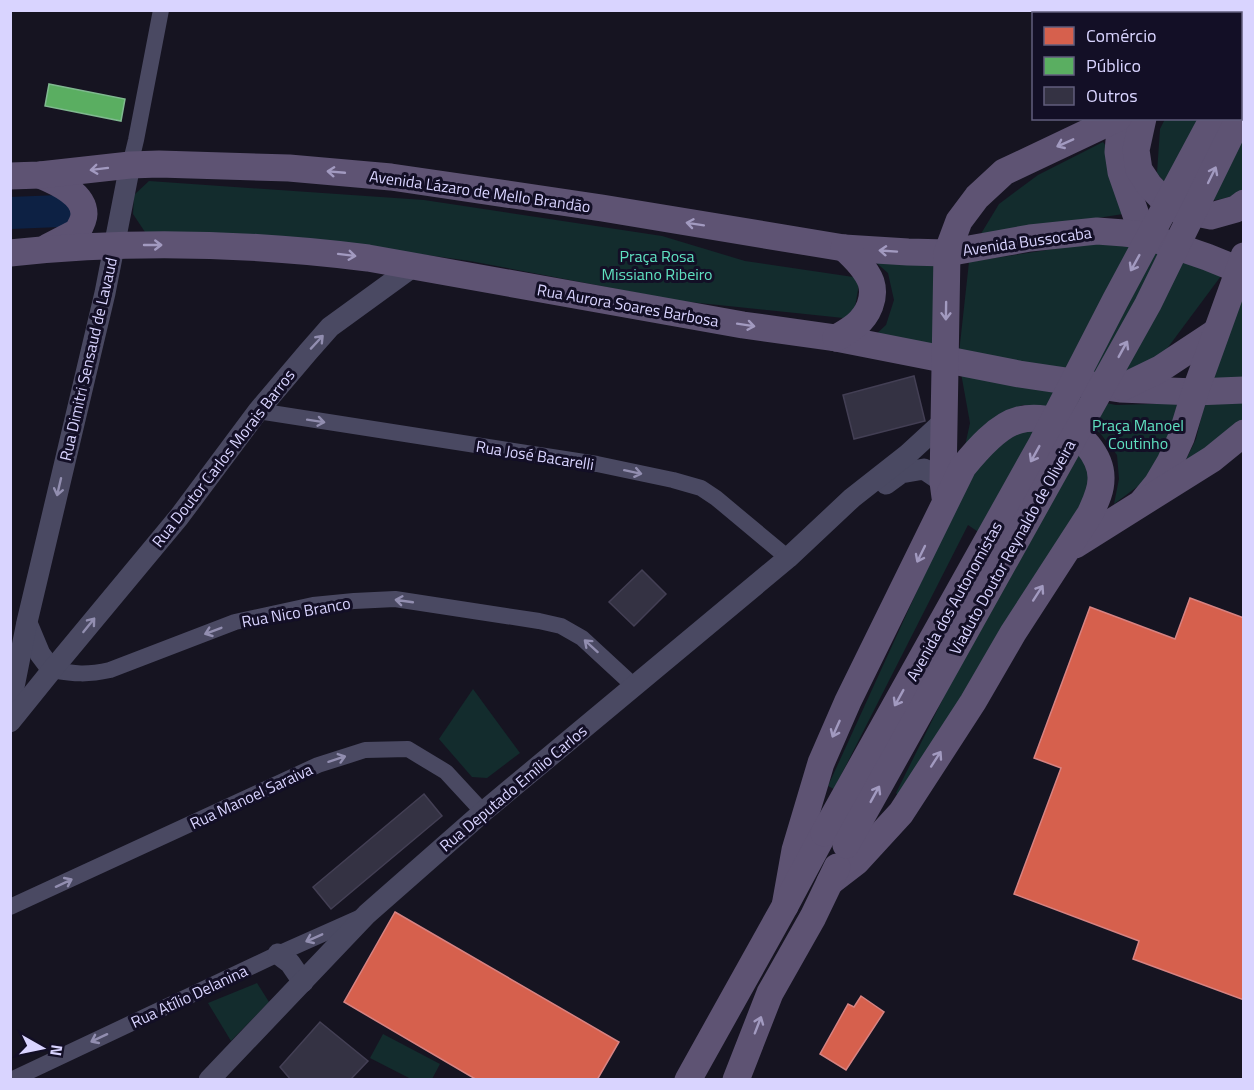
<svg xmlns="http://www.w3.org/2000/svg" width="1254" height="1090" viewBox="0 0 1254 1090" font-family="'Titillium Web',sans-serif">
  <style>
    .green { fill: #132c2d }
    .shops { fill: #d6604d; stroke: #d78382; stroke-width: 1.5 }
    .public { fill: #5aae61; stroke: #80b990; stroke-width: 1.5 }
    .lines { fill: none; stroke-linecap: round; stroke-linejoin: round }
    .river { stroke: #0d2144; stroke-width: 32 }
    .building { fill: #343243; stroke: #433f54; stroke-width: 1.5 }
    .minor { stroke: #4a4962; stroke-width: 16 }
    .tertiary { stroke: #4a4962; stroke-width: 21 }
    .primary { stroke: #5e5373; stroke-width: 27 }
    .primary-bridge { stroke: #5e5373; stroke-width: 27 }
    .oneway { stroke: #a29ac0 }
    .oneway2 { stroke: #928eb0 }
    .labels { text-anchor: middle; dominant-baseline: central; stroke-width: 6; stroke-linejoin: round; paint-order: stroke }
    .street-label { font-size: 16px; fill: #d9d4ff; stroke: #130f26 }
    .park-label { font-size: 16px; fill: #5fe0c0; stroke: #130f26 }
  </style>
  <rect width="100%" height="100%" fill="#161421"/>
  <g class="green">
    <path d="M1241 93 1243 94V190C1221 204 1203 201 1178 198L1157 173 1160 129 1165 119 1240 118Z"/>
    <polygon points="1103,142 1112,154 1123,214 979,237 999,204 1038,175"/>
    <polygon points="149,181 424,200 662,236 745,261 860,278 853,319 680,301 470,261 347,244 145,232 133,214 134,195"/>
    <polygon points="1099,242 1150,243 1221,276 1166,350 1119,379 959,353 969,262"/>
    <polygon points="872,259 939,266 941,354 871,339 886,325 894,300 888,273"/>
    <polygon points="1243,290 1243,380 1212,380"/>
    <polygon points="961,373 1116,405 1182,403 1157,472 1114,504 1119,479 1117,455 1100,433 1058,408 1022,405 965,446 970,423"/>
    <polygon points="1243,400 1243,425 1180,472 1196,439 1205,402"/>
    <polygon points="1023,428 1083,448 1097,483 901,798 896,793 1014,556 968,525 834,789 828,786 970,475 985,456"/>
    <polygon points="473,689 520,753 487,778 472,777 439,739"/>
    <polygon points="257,983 269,1002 231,1041 208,1003"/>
    <polygon points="383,1034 440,1064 432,1079 411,1079 370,1058"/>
  </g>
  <g class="shops">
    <polygon points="1190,598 1244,618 1244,1000 1133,959 1139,941 1014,894 1061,768 1034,758 1090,607 1175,639"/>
    <polygon points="395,912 619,1042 597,1080 477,1080 344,1002"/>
    <polygon points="861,996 884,1012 846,1070 820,1054 848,1004 854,1007"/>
  </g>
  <polygon class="public" points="49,84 125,99 121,121 45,106"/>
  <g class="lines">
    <polyline class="river" points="10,213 60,211"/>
  </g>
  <g class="building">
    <polygon points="914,376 925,421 854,439 843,395"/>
    <polygon points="642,570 666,594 634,626 609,602"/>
    <polygon points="424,794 442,816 331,909 313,887"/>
    <polygon points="320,1022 368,1061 350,1080 291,1080 280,1067"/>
  </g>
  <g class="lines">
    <g class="minor">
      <polyline points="130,165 136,140 161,10"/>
      <polyline points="258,411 597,464 673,480 701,488 716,498 788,558"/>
      <path d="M52 670C75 674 87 675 110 670L235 622 313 605 354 601 395 599 539 621 561 626 582 638 634 686"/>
      <polyline points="10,907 318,765 365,750 408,749 446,772 483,812"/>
      <polyline points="11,1080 278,954 361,917"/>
    </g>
    <g class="tertiary">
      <polyline points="886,484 901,473 924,469 943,482"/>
      <polyline points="27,623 40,654 52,670"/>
      <polyline points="10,707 27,622 105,293 130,165"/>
      <polyline points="10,722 52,670 179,517 258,411 308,352 330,327 414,266"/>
      <polyline points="278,954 290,963 303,982"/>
      <polyline points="209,1080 367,914 483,812 788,558 852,498 908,454 945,420"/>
    </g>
    <g class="primary">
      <polyline points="1078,13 1079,14"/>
      <polyline points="1216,14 1218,10"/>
      <polyline points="1240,64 1244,58"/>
      <polyline points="1121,118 1118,152 1121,172 1143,235"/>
      <polyline points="1143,118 1136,150 1139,170 1149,185 1171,208 1211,216 1236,209 1244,203"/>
      <path d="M40 175C57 182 84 194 84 214 84 220 80 227 77 232L48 247"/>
      <polyline points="10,176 40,175 130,165 159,164 289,168 391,177 602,208 844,248 908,252 947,253 1030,238 1097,231 1124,233 1143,235 1207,257 1244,272"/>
      <path d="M10 253C129 240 250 243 368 258L743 325 836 338 1019 374 1120 389 1195 392 1244 390"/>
      <path d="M836 338C843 334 850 330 856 325 868 315 876 298 871 282 866 269 854 257 844 248"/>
      <polyline points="1123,387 1160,369 1216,332"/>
      <polyline points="945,497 943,482 947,253 959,221 977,197 1004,172 1118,118"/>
      <polyline points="1143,501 1157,484 1170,462 1181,438 1195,392 1244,256"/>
      <polyline points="1075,545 1212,459 1244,433"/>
      <path d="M785 906 795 850 821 763 848 701 963 467C976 451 998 425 1019 420 1031 417 1048 418 1060 423 1079 432 1102 456 1101 479 1101 492 1095 503 1090 514L1013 633 973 702 901 813 856 862 830 882"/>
      <polyline points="688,1080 785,906 824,833"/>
      <polyline points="736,1080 770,993 813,917 837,867"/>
    </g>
    <g class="primary-bridge">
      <polyline points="824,833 1042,443 1115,301 1213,118"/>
      <polyline points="846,845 1148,304 1239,118"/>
    </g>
  </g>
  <defs><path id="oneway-shaft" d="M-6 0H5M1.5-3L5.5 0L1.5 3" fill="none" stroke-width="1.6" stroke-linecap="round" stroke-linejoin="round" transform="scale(1.5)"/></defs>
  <g class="oneway">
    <use href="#oneway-shaft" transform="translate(1065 143) rotate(156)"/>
    <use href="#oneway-shaft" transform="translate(99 169) rotate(173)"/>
    <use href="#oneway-shaft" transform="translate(336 172) rotate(-175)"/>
    <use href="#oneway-shaft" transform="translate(1212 175) rotate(-64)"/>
    <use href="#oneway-shaft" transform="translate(695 224) rotate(-171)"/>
    <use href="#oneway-shaft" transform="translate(153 245)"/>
    <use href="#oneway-shaft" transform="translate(888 251) rotate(-176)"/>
    <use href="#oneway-shaft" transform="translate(347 255) rotate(7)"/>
    <use href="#oneway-shaft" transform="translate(1135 263) rotate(119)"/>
    <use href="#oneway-shaft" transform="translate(946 311) rotate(91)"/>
    <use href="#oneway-shaft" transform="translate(746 325) rotate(9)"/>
    <use href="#oneway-shaft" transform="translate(1123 349) rotate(-61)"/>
    <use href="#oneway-shaft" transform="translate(1035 454) rotate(119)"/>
    <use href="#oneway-shaft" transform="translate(921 554) rotate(116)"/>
    <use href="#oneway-shaft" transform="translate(1038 593) rotate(-57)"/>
    <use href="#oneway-shaft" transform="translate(899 698) rotate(119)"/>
    <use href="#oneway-shaft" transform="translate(836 729) rotate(114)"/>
    <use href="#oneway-shaft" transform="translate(936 759) rotate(-57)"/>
    <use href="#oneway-shaft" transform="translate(875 794) rotate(-61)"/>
    <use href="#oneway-shaft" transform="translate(758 1025) rotate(-69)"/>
  </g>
  <g class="oneway2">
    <use href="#oneway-shaft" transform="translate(317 342) rotate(-47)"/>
    <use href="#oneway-shaft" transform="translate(316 421) rotate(9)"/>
    <use href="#oneway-shaft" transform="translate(633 472) rotate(12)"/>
    <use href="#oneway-shaft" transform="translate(59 487) rotate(103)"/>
    <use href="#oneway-shaft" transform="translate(404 601) rotate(-172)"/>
    <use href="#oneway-shaft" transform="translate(89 625) rotate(-51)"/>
    <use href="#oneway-shaft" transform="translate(213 631) rotate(159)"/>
    <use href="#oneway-shaft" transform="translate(591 646) rotate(-138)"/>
    <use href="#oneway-shaft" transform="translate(337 759) rotate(-18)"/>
    <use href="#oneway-shaft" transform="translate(64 883) rotate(-25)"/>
    <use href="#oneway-shaft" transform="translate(314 938) rotate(156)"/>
    <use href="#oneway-shaft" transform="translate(99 1038) rotate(155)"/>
  </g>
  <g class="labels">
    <g class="street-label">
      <text transform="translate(480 191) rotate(8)">Avenida Lázaro de Mello Brandão</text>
      <text transform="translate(1027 241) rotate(-8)">Avenida Bussocaba</text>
      <text transform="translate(628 305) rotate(10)">Rua Aurora Soares Barbosa</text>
      <text transform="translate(88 359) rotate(-77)">Rua Dimitri Sensaud de Lavaud</text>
      <text transform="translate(535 455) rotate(9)">Rua José Bacarelli</text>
      <text transform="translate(223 458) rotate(-52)">Rua Doutor Carlos Morais Barros</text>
      <text transform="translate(1012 547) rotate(-61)">Viaduto Doutor Reynaldo de Oliveira</text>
      <text transform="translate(954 601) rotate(-61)">Avenida dos Autonomistas</text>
      <text transform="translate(296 612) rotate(-10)">Rua Nico Branco</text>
      <text transform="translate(513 788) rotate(-40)">Rua Deputado Emílio Carlos</text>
      <text transform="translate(251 796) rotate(-25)">Rua Manoel Saraiva</text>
      <text transform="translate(189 996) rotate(-25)">Rua Atílio Delanina</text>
    </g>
    <g class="park-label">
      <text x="657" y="256">Praça Rosa<tspan x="657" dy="18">Missiano Ribeiro</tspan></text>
      <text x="1138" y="425">Praça Manoel<tspan x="1138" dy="18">Coutinho</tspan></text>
    </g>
  </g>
  <rect width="1254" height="1090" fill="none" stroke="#d9d4ff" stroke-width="24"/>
  <rect x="1032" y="12" width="210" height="108" fill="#130f26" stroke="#625e7d" stroke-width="1.5"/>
  <rect x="1044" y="27" width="30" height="18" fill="#d6604d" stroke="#625e7d" stroke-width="1.5"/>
  <text x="1086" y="42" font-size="18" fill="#d9d4ff">Comércio</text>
  <rect x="1044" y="57" width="30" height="18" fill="#5aae61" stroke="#625e7d" stroke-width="1.5"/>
  <text x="1086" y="72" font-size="18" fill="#d9d4ff">Público</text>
  <rect x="1044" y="87" width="30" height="18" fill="#343243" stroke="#625e7d" stroke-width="1.5"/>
  <text x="1086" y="102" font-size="18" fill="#d9d4ff">Outros</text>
  <g transform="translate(42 1048) rotate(99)" stroke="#130f26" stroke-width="4.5" paint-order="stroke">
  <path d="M0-4.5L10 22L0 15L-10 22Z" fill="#d9d4ff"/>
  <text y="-9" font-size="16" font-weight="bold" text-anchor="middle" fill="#d9d4ff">N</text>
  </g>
</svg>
